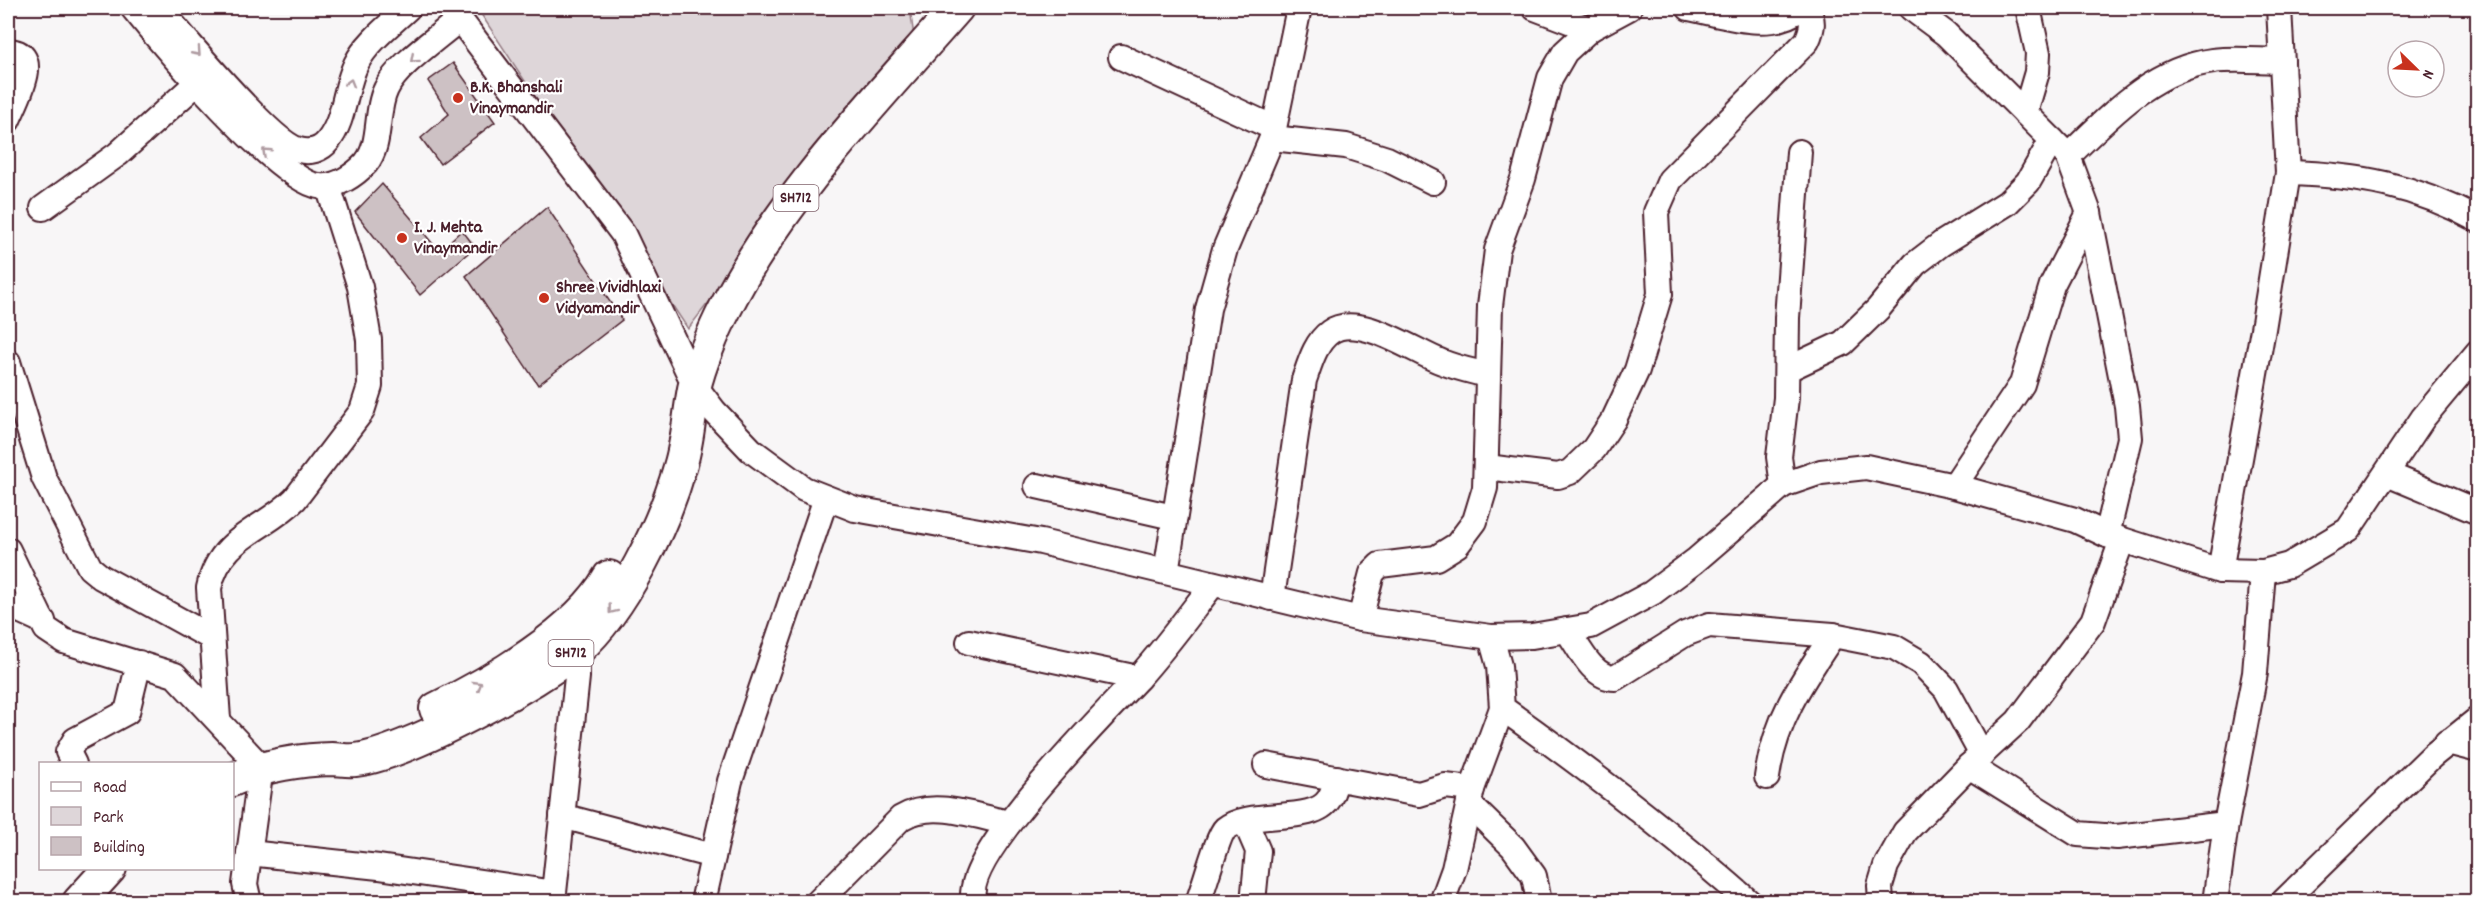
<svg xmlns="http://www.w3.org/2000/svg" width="2485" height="909" viewBox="0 0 2485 909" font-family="Dekko,sans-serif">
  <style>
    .green { fill: #ded6d9; stroke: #947a82; stroke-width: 1.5 }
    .building { fill: #cdc1c4; stroke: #4a1f2b; stroke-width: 1.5 }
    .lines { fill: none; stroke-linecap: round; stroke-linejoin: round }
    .minor-casing { stroke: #4a1f2b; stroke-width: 28 }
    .major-casing { stroke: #4a1f2b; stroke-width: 36 }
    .minor { stroke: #fff; stroke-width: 24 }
    .major { stroke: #fff; stroke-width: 32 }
    .oneway { stroke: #ae9aa0 }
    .poi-dot { fill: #c8321e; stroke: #fff; stroke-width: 2 }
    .labels { text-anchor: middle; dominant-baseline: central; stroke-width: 4.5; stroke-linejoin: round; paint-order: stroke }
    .shield { fill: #fff; stroke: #80626b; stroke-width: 1.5 }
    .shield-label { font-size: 16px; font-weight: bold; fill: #4a1f2b }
    .poi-label { font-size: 18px; font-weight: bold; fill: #4a1f2b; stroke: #fff; text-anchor: start }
  </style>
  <rect width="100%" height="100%" fill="#f8f6f7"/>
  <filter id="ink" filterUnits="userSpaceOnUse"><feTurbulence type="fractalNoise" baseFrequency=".0167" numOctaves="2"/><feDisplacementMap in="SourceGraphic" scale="12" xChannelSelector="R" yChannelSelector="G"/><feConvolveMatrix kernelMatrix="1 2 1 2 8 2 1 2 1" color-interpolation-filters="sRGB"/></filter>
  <g filter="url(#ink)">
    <polygon class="green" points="477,8 910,8 914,37 688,329"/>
    <g class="building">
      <polygon points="453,63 495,122 440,164 421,138 449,114 428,81"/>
      <polygon points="382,184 439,251 462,230 475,247 420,295 355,212"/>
      <polygon points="547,207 622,320 538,385 466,276"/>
    </g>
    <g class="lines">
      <g class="minor-casing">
        <g id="minor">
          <path d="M133 8C161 43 279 182 319 186 336 188 355 175 366 163 382 144 375 111 386 89 397 65 438 38 458 20"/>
          <path d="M159 8C181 34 272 143 299 150 310 153 321 150 328 141 345 120 344 89 356 64 366 43 391 24 408 8"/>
          <polyline points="451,8 623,234 695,386 714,411 751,450 804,489 855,509 1041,542 1360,619 1491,637 1532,636 1591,626 1652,593 1695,561 1783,485 1821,472 1866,467 1954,486 2075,520 2107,535 2220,571 2263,572 2255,673 2226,824 2215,902"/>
          <polyline points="1535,8 1590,29"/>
          <path d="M1689 8C1725 15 1770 33 1801 8"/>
          <polyline points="1911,8 1946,34 2068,156 2089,213 2127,406 2130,438 2107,535"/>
          <path d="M8 51C45 52 15 102 8 120"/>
          <polyline points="1121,57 1274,128"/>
          <polyline points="2025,113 2037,72 2038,53 2028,8"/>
          <polyline points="1272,138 1346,146 1387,159 1433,182"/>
          <path d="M2068 156C2110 116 2152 69 2213 61 2235 58 2260 61 2282 61"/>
          <path d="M2288 173C2359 175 2414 185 2478 220"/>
          <polyline points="43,208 118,154 198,82"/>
          <polyline points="8,362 44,478 90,568 101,577 212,638"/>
          <polyline points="1788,369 1843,343 1878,309 1915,264 1941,244 2007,203 2028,182 2052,140"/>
          <path d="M1487 467 1558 476 1570 472 1594 449 1614 419 1637 370 1660 294 1656 212 1670 180 1807 41C1813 28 1814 20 1807 8"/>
          <polyline points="2387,474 2478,512"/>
          <polyline points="1783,485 1779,457 1786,398 1787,318 1799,152"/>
          <polyline points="1037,486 1173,517"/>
          <polyline points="1954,486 2022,384 2052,285 2089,213"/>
          <polyline points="8,550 46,629 64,641 175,675 261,767 245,884 249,902"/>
          <polyline points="2220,571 2263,329 2288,173 2279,8"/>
          <polyline points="1166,572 1208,309 1225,249 1272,138 1299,8"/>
          <polyline points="2263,572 2289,565 2348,530 2423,418 2478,352"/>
          <path d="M1272 598 1304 380C1310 363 1315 343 1330 332 1358 311 1416 353 1442 362 1456 368 1472 371 1487 375"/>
          <polyline points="8,605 43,621"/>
          <polyline points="1360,619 1372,573 1380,565 1436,558 1457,545 1475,521 1485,488 1490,306 1497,250 1523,179 1550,78 1565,52 1590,29 1629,8"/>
          <path d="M1567 630C1579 647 1592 678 1615 678L1685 634 1709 625 1833 635 1894 647 1921 663 1946 689 1982 755"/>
          <path d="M1491 637 1499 666 1502 708C1588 769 1670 832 1749 902"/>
          <polyline points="969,642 1138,678"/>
          <path d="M218 719 209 588C220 536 263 531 295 499L362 411 370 386 369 340 360 287 328 186"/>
          <polyline points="2447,742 2478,750"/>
          <polyline points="74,764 68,752 75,740 127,712 139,663"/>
          <polyline points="1266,765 1419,794 1445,786 1472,789"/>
          <polyline points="1969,766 2078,834 2117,837 2226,824"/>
          <path d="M1767 777C1775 720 1802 681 1833 635"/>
          <polyline points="1469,804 1513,847 1534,876 1539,902"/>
          <polyline points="562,816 713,856"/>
          <polyline points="1245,821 1258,851 1253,902"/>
          <polyline points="249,853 379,867 554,893"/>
          <polyline points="553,902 577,677 577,649 572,637"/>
          <polyline points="703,902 730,781 826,498"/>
          <path d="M818 902 901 818C933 799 974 816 1009 823"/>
          <path d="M974 902C959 858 1107 712 1139 677 1166 647 1189 615 1213 584"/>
          <path d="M1198 902C1204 887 1218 835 1225 829 1251 808 1313 825 1329 799 1333 793 1335 784 1337 778"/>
          <polyline points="1442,902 1454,869 1472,789 1502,708"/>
          <polyline points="1881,902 1880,886 1886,866 1905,832 1969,766 2018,721 2093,621 2122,540"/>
          <polyline points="2283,902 2432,756 2478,719"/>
        </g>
      </g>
      <g class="major-casing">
        <g id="major">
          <path d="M436 709C492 682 578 632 609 577"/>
          <path d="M232 780C264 765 297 760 332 759 339 759 347 761 355 760 402 756 541 681 578 649 623 609 664 524 680 467 688 441 689 415 694 389 699 366 714 330 725 309 782 196 875 102 957 8"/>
          <polyline points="79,902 110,868"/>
        </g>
      </g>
      <use href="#minor" class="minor"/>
      <use href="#major" class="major"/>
    </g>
    <defs><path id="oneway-chevron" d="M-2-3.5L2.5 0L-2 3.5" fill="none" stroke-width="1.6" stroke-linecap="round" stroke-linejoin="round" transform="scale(1.5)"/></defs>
    <g class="oneway">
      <use href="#oneway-chevron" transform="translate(197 52) rotate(48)"/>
      <use href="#oneway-chevron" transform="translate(414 59) rotate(139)"/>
      <use href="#oneway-chevron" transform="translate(350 83) rotate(-74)"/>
      <use href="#oneway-chevron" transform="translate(266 152) rotate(-137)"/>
      <use href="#oneway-chevron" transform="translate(612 610) rotate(128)"/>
      <use href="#oneway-chevron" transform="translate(478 685) rotate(-31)"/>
    </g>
  </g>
  <g class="poi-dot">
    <circle cx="458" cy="98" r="6"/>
    <circle cx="402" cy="238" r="6"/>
    <circle cx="544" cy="298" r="6"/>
  </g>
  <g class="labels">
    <g class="shield">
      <rect x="773.5" y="185" width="45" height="26" rx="4.5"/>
      <rect x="548.5" y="640" width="45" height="26" rx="4.5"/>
    </g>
    <g class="shield-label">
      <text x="796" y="198">SH712</text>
      <text x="571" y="653">SH712</text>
    </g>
    <g class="poi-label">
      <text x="470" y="88">B.K. Bhanshali<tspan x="470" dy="21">Vinaymandir</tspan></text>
      <text x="414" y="228">I. J. Mehta<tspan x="414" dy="21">Vinaymandir</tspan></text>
      <text x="556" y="288">Shree Vividhlaxi<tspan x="556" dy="21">Vidyamandir</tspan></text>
    </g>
  </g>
  <rect width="2485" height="909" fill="none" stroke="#fff" stroke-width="30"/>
  <rect x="15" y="15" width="2455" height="879" fill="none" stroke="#4a1f2b" stroke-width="2" filter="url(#ink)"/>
  <rect x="39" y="762" width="195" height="108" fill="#ffffff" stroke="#b7a5aa" stroke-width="1.5"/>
  <rect x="51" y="782" width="30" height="9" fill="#ffffff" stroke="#b7a5aa" stroke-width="1.5"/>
  <text x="93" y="792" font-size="18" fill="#4a1f2b">Road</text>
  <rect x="51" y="807" width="30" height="18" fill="#ded6d9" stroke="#b7a5aa" stroke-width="1.5"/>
  <text x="93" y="822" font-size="18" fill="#4a1f2b">Park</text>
  <rect x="51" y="837" width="30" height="18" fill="#cdc1c4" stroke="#b7a5aa" stroke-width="1.5"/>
  <text x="93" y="852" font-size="18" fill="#4a1f2b">Building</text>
  <g transform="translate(2416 69) rotate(114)"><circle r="28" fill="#ffffff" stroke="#b7a5aa" stroke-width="1.5"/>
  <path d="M0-4.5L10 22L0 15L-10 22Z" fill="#c8321e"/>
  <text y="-9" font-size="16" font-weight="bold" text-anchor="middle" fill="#4a1f2b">N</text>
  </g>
</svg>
